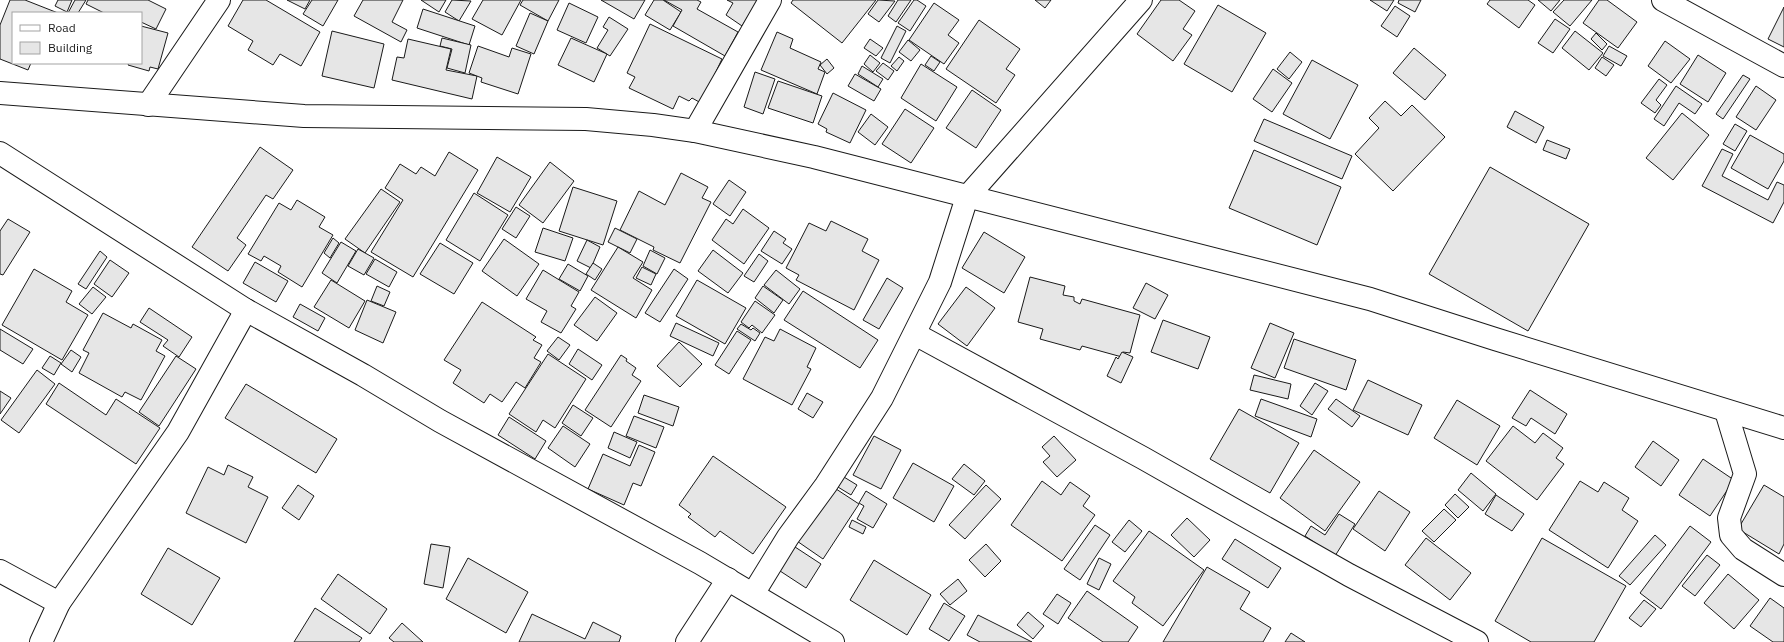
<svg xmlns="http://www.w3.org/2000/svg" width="1784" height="642" viewBox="0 0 1784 642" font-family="'IBM Plex Sans',sans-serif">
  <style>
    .building { fill: #e6e6e6; stroke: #1a1a1a }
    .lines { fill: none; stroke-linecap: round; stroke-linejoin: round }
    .minor-casing { stroke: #1a1a1a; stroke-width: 24 }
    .major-casing { stroke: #1a1a1a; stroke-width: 24 }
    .minor { stroke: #fff; stroke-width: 22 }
    .major { stroke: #fff; stroke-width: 22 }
  </style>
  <rect width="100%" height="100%" fill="#fff"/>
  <g class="building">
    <polygon points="10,0 25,0 58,13 13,13 13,63 31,63 28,70 0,59 0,25"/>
    <polygon points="58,0 72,0 67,12 55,6"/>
    <polygon points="75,0 86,0 78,13 68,13"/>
    <polygon points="88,0 148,0 166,9 156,29 141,22 141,13 104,13 86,4"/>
    <polygon points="243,0 266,0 320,32 301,66 280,54 273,65 248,50 253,41 228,26"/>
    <polygon points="287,0 310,0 305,9"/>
    <polygon points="312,0 338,0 323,26 303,14"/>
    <polygon points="363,0 403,0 392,22 407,30 401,42 354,16"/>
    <polygon points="421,0 446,0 439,12"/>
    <polygon points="452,0 471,1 459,21 445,12"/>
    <polygon points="483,0 521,0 502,35 472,19"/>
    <polygon points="523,0 559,0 548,21 520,5"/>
    <polygon points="601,0 645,0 634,19"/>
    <polygon points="654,0 663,0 681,12 670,30 645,15"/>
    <polygon points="664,0 697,0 701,2 697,9 738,32 725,56 673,26 682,10"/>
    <polygon points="727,0 758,0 742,26 726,15 733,3"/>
    <polygon points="793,0 876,0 842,43 791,3"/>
    <polygon points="878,0 895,1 879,22 868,14"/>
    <polygon points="898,0 911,0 896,22 888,16"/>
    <polygon points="914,0 917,0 926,6 910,31 898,23"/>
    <polygon points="1035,0 1051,0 1045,8"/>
    <polygon points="1161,0 1179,0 1195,11 1183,29 1192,35 1173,61 1137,34"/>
    <polygon points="1370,0 1394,0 1387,11"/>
    <polygon points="1399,0 1421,0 1415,12 1398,3"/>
    <polygon points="1490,0 1528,0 1535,5 1519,28 1487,4"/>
    <polygon points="1538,0 1560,0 1551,11"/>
    <polygon points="1564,0 1592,0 1570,26 1553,12"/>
    <polygon points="1599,0 1607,0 1637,22 1618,48 1583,23"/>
    <polygon points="569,3 598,17 586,43 557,30"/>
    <polygon points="934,3 959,20 948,35 959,43 944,64 909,40"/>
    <polygon points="1218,5 1266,33 1232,92 1184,64"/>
    <polygon points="1395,6 1410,16 1397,37 1381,26"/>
    <polygon points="1784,7 1784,47 1768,39"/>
    <polygon points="423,9 475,26 469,45 417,28"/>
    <polygon points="530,13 548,21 534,54 516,46"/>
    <polygon points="609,17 628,29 610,56 597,48 608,30 603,27"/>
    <polygon points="1555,19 1570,29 1553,53 1538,43"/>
    <polygon points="979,20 1020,49 1006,69 1015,75 996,103 946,69"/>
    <polygon points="650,24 722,59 701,103 692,98 689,101 679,96 673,109 629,88 635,77 627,73"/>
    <polygon points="141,26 168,33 158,69 150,67 149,71 128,65 129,63 141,63"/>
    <polygon points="897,26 906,31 890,63 881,58"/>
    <polygon points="332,31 384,44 374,88 322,76"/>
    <polygon points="1575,31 1603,53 1589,70 1562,48"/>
    <polygon points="777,32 793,39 790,48 821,62 818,69 825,72 817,94 761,70"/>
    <polygon points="1596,33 1607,44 1602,50 1591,39"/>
    <polygon points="442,38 471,45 465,73 447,68 452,49 440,46"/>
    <polygon points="571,38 607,54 594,82 558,65"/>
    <polygon points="408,39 451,49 446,70 477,76 472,99 392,80 397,57 404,58"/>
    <polygon points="870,39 883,48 876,56 864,48"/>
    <polygon points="908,40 920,50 911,61 899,52"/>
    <polygon points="1665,41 1690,59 1671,83 1648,66"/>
    <polygon points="478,46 509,57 512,48 531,54 518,94 481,82 482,78 469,73"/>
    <polygon points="1609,46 1627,56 1621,66 1603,56"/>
    <polygon points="1414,48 1446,75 1425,100 1393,73"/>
    <polygon points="1290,52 1302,62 1289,79 1277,69"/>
    <polygon points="870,55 880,63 873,72 864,64"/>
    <polygon points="1698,55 1726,73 1708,102 1680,84"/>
    <polygon points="931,56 940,62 934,71 925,65"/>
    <polygon points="899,57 904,61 897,71 891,66"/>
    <polygon points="1602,57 1614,65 1606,76 1595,68"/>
    <polygon points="827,59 834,68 827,74 820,65"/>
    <polygon points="1312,60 1358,85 1330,139 1283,114"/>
    <polygon points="883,63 894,71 888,80 876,71"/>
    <polygon points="921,64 957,87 936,121 901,98"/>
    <polygon points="862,66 883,79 878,87 858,74"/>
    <polygon points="1273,69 1292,83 1272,112 1253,99"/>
    <polygon points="755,72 775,79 763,114 744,107"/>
    <polygon points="855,74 881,89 874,101 848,86"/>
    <polygon points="1743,75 1750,79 1723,119 1716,114"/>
    <polygon points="1659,79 1667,85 1656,100 1661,105 1655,113 1641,103"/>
    <polygon points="778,81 822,96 813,123 768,108"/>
    <polygon points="1676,86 1702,104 1695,114 1679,103 1664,126 1654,119"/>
    <polygon points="1756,86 1776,100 1756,130 1736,117"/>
    <polygon points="972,90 1001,110 976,148 946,128"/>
    <polygon points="833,93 866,110 850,143 826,132 827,129 818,124"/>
    <polygon points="1385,101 1401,116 1412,105 1445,137 1393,191 1355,154 1379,128 1369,118"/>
    <polygon points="905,109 934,128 911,163 882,144"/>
    <polygon points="1515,111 1544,127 1536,143 1507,127"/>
    <polygon points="1682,113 1709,135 1673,180 1646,158"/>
    <polygon points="871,114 888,127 875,145 858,132"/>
    <polygon points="1264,119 1352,156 1342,179 1254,141"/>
    <polygon points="1735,124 1747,131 1735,151 1723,144"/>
    <polygon points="1750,135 1784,154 1784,161 1768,189 1731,168"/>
    <polygon points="1547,140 1570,149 1566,159 1543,150"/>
    <polygon points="260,147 293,170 273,199 266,195 237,238 246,245 228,271 192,247"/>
    <polygon points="1722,149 1733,154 1722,176 1768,200 1777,182 1784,185 1784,202 1773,223 1702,186"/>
    <polygon points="1254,150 1341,187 1317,245 1229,208"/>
    <polygon points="449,152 478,170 413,277 371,252 403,200 385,188 400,164 416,174 421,167 435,176"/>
    <polygon points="497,157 531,177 510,212 477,193"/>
    <polygon points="550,162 574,181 543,223 519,205"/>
    <polygon points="1490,167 1589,224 1528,331 1429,274"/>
    <polygon points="681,173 708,187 702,198 711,202 680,263 653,250 654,247 620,230 639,191 665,205"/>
    <polygon points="729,180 746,192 730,216 713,204"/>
    <polygon points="573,187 617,201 603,245 559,231"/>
    <polygon points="381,189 400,202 365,253 345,239"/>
    <polygon points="474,193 508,215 480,261 446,240"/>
    <polygon points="297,200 325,217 319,227 333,235 302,287 278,272 281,266 264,256 261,261 248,254 279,203 291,210"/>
    <polygon points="516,207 530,216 516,238 502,229"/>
    <polygon points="743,209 769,228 744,264 712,240 726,219 733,224"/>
    <polygon points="8,219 30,232 3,275 0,274 0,231"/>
    <polygon points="831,221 868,239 862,251 879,260 854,310 796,280 799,275 786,268 809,223 826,231"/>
    <polygon points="543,228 573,238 565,261 535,252"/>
    <polygon points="615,228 637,239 630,253 608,242"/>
    <polygon points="774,231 786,239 783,243 792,249 782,264 761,251"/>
    <polygon points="984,232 1025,257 1004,293 962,268"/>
    <polygon points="333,238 339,243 330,258 324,253"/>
    <polygon points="504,239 539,264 517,296 482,271"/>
    <polygon points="587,240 600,247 591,268 577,261"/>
    <polygon points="341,242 356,251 337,283 322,273"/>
    <polygon points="440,243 473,263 454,294 420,274"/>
    <polygon points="618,247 643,262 633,278 652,290 636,318 591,290"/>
    <polygon points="358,249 374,258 364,275 348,266"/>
    <polygon points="650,250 665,258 657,274 643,266"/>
    <polygon points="713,250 743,273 728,293 698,271"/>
    <polygon points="100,251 107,257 86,289 78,284"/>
    <polygon points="759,254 768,261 754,282 744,276"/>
    <polygon points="375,259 397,272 389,287 366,274"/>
    <polygon points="110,260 129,273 112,297 94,284"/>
    <polygon points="255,262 288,281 276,302 243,283"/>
    <polygon points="593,263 602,269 595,280 586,274"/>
    <polygon points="568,264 588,276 580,291 559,279"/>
    <polygon points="642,267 656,274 651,285 636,278"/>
    <polygon points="34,269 72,291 66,302 88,315 62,360 2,325"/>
    <polygon points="674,269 688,279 660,322 645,313"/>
    <polygon points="543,270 579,292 571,306 576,309 561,333 541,322 547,311 526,299"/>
    <polygon points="776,270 800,289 789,304 764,285"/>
    <polygon points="1030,277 1065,286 1063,295 1074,297 1074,301 1080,304 1082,299 1140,315 1130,353 1123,352 1122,357 1082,346 1080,350 1040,339 1043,329 1018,322"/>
    <polygon points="887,278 903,288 879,329 863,320"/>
    <polygon points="331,280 365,301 349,328 314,307"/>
    <polygon points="697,280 746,308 725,344 676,316"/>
    <polygon points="1146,283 1168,295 1155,319 1133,308"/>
    <polygon points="377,286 390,292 384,306 371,301"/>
    <polygon points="763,286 783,300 774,313 755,298"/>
    <polygon points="93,287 106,297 92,314 79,304"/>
    <polygon points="966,287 995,308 967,346 938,324"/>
    <polygon points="803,291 878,340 860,368 784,320"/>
    <polygon points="595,297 617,313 597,341 574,325"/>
    <polygon points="367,300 396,312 383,343 355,330"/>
    <polygon points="755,301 775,315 762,333 752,325 749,328 741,322"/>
    <polygon points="482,302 536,337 533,340 542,345 534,358 541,362 525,388 516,382 502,402 490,394 484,403 453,383 461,370 444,360"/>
    <polygon points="300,304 325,318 318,331 293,317"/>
    <polygon points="149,308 192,337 179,357 163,346 168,340 140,322"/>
    <polygon points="103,313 131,328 133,324 162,340 156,351 165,356 141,400 125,392 122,397 79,373 89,353 83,350"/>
    <polygon points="1163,320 1210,337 1198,369 1151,352"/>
    <polygon points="676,323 719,343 713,356 670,336"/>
    <polygon points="1270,323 1294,333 1275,378 1251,368"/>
    <polygon points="741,324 751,330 753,328 760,333 755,341 737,329"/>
    <polygon points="0,329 33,349 23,364 0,350"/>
    <polygon points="780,329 816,348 807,367 811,369 792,405 743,379 765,337 774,341"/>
    <polygon points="737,331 751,340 729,374 715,365"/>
    <polygon points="558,337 570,345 559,360 547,351"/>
    <polygon points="1294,339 1356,360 1346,390 1284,368"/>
    <polygon points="679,342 702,364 680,387 657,366"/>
    <polygon points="578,349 602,365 592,380 569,364"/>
    <polygon points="71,350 81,357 72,372 61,364"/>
    <polygon points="1122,352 1133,357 1121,383 1107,376 1116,357 1118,359"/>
    <polygon points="548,354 586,379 555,428 543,420 536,432 509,414"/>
    <polygon points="621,355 627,359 626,361 636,368 632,375 641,381 611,427 585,410"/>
    <polygon points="50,356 61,363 54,375 42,368"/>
    <polygon points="176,356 196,369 159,426 139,412"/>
    <polygon points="37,370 55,384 19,433 1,420"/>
    <polygon points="1254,375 1291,384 1288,399 1250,390"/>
    <polygon points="1368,380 1422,405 1408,435 1353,410"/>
    <polygon points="59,383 106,415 116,399 160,428 136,464 46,404"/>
    <polygon points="1315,383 1328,391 1312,415 1300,406"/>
    <polygon points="246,384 337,439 316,473 225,418"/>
    <polygon points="1530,390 1567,414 1555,434 1531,418 1526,426 1512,418"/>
    <polygon points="0,391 11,398 0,414"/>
    <polygon points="807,393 823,402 813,418 798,409"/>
    <polygon points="644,395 679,407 673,426 638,413"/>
    <polygon points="1261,399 1317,419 1311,437 1255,416"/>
    <polygon points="1336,399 1360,416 1352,427 1328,409"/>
    <polygon points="1457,400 1500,426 1477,465 1434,438"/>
    <polygon points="573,405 593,418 581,436 562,423"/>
    <polygon points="1239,409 1299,443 1270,493 1210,459"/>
    <polygon points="634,416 664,427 656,448 626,436"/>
    <polygon points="509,417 546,441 535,459 498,435"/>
    <polygon points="563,426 590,444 575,467 548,448"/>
    <polygon points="1513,426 1535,443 1543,433 1563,448 1556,458 1564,464 1537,500 1486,461"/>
    <polygon points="614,432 637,442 630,458 608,448"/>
    <polygon points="874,436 901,450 881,489 853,475"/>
    <polygon points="1054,436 1076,460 1057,477 1043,462 1050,456 1042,447"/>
    <polygon points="1653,441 1679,460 1661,486 1635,467"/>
    <polygon points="639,445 655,452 641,486 633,483 624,505 588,489 603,454 630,466"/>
    <polygon points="1314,450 1360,482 1325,531 1280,498"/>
    <polygon points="713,456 786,507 753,554 720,531 715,537 688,517 691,514 679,505"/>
    <polygon points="1703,459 1734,480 1710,516 1679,495"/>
    <polygon points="913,463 954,486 934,522 893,498"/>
    <polygon points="964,464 985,481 974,495 952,479"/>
    <polygon points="228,465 253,477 248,487 268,497 246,543 186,513 208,467 224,475"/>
    <polygon points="1471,473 1496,494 1483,511 1458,490"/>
    <polygon points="839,474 857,485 851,495 833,484"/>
    <polygon points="1042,481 1061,495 1070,482 1090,496 1083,506 1095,515 1062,561 1011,525"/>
    <polygon points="1580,481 1598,492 1604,482 1629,498 1622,510 1638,521 1608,568 1549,530"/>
    <polygon points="298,485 314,496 299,520 282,508"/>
    <polygon points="830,485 859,504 823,559 794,539"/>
    <polygon points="986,485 1001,499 965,539 949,525"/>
    <polygon points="1764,485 1784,497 1784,544 1779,554 1738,529"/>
    <polygon points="866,491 887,504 873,528 857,519 864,506 859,503"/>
    <polygon points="1379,491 1410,512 1385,551 1353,529"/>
    <polygon points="1455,494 1469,507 1458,518 1445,505"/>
    <polygon points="1496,495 1524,514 1512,531 1485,514"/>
    <polygon points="1444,509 1456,520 1434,542 1422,531"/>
    <polygon points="1339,514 1355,524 1335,556 1305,536 1311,526 1325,535"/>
    <polygon points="1187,518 1210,540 1194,557 1171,535"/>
    <polygon points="852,520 866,527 863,534 849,527"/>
    <polygon points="1129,520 1142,531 1125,552 1112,542"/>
    <polygon points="1095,525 1110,535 1080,580 1064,569"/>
    <polygon points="1690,526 1711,542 1661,609 1640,593"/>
    <polygon points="1149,531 1204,570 1163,626 1132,603 1135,597 1113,581"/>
    <polygon points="1655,535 1666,545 1630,585 1619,576"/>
    <polygon points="1426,538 1471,573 1450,600 1405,565"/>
    <polygon points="1542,538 1626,586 1594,642 1531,642 1495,621"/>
    <polygon points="1235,539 1281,568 1268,588 1222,559"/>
    <polygon points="431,544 450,547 443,588 424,584"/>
    <polygon points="986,544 1001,561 985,577 969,560"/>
    <polygon points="792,545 821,564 806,588 777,569"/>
    <polygon points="168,548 220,578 192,625 141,594"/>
    <polygon points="1707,555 1720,565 1695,596 1682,586"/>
    <polygon points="468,558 528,592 506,633 446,599"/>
    <polygon points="1099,558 1111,564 1099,590 1087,584"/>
    <polygon points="874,560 931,595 907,635 850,600"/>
    <polygon points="1207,567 1250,592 1240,609 1271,628 1263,642 1163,642"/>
    <polygon points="338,574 387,609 370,634 321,599"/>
    <polygon points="1728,574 1759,600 1734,629 1704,603"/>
    <polygon points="958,579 967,591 950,605 940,594"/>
    <polygon points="1087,591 1138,627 1128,642 1103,642 1068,618"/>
    <polygon points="1057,594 1071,603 1058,624 1043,614"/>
    <polygon points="1770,598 1784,608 1784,642 1773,642 1750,626"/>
    <polygon points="1644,600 1656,609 1641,627 1629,618"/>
    <polygon points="944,603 965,616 949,641 929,629"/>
    <polygon points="315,608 362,638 359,642 294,642"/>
    <polygon points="1028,612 1044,626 1033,639 1017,625"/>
    <polygon points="532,614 585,639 593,622 621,636 619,642 519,642"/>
    <polygon points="978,615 1032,642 980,642 967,635"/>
    <polygon points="402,623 423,642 394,642 389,638"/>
    <polygon points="1291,633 1305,642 1285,642"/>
  </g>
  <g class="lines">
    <g class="minor-casing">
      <g id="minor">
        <polyline points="1663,0 1784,66"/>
        <polyline points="148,105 219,0"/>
        <polyline points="695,131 770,0"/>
        <polyline points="0,153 246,310 363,375 440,421 700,563 833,642"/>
        <polyline points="915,334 1143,458 1349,575 1477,642"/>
        <polyline points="1726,411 1745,474 1729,518 1731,535 1743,549 1784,575"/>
        <polyline points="0,571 59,603"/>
        <polyline points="753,594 788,537 826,485 882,398 940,282 967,197 1141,0"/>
        <polyline points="41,642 59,603 178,432 246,310"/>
        <polyline points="687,642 728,579"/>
      </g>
    </g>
    <g class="major-casing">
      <polyline id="major" points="0,93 304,116 586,119 653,125 695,131 814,157 1370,299 1495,339 1784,428"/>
    </g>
    <use href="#minor" class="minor"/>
    <use href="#major" class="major"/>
  </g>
  <rect x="12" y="12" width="130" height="52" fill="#ffffff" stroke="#a3a3a3"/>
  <rect x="20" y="25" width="20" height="6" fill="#ffffff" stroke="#a3a3a3"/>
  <text x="48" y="32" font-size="12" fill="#1a1a1a">Road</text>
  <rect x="20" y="42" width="20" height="12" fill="#e6e6e6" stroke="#a3a3a3"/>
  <text x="48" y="52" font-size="12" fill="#1a1a1a">Building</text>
</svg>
